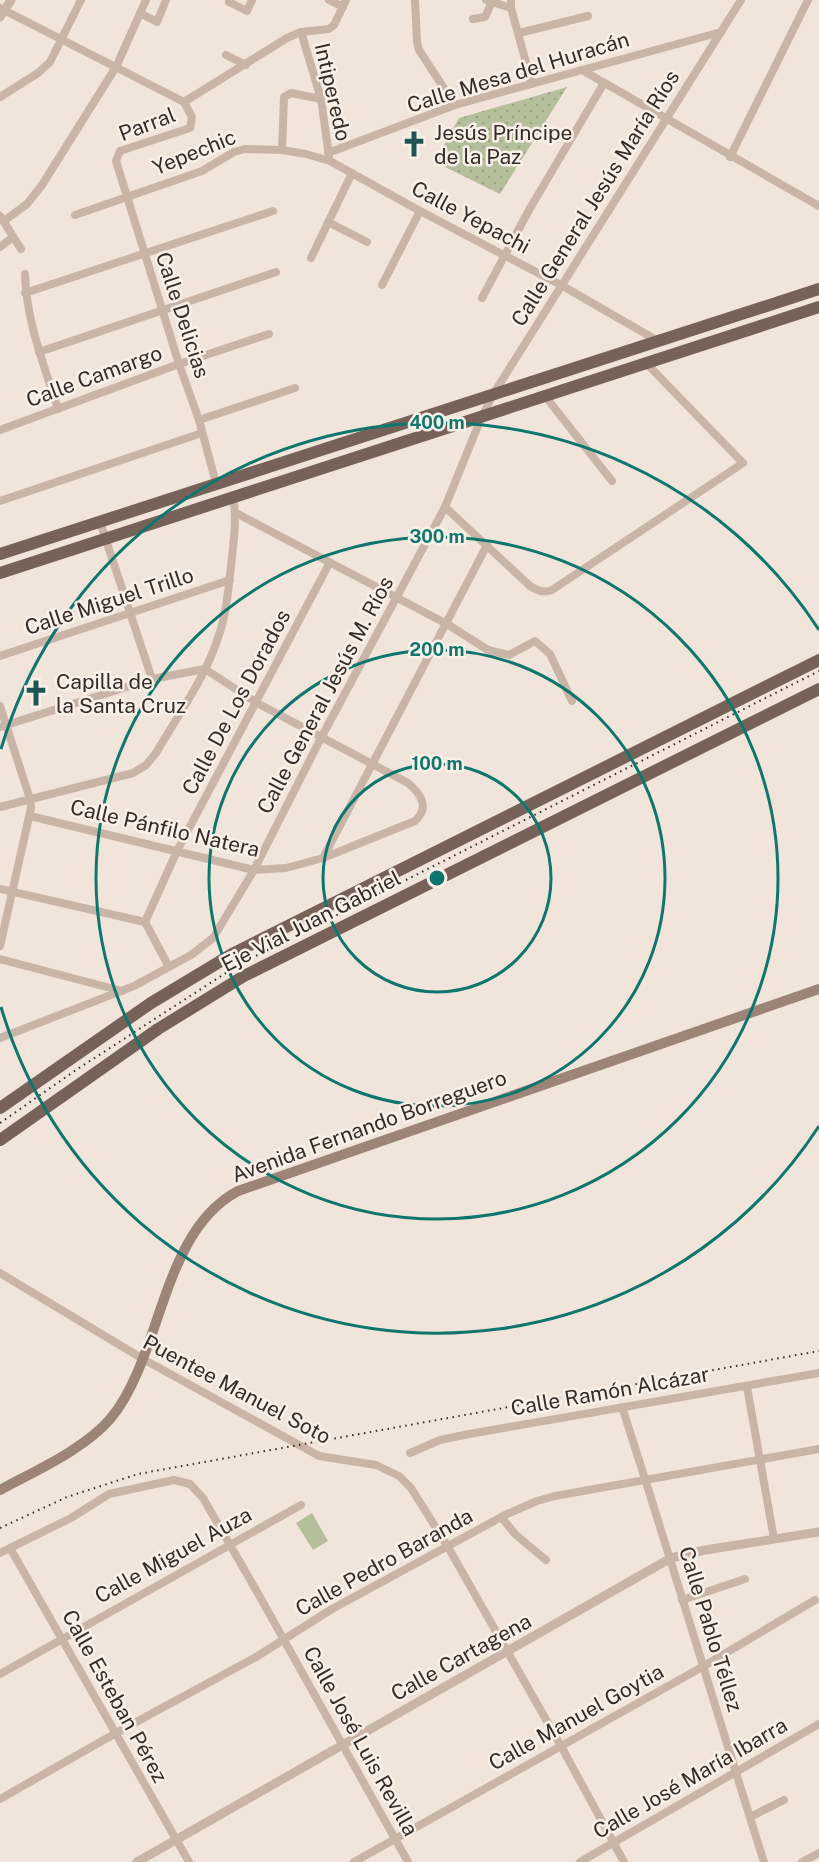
<svg xmlns="http://www.w3.org/2000/svg" width="819" height="1862" viewBox="0 0 819 1862" font-family="'Public Sans',sans-serif">
  <style>
    .park { fill: url(#park-dots) }
    .garden { fill: #b5bf9c }
    .lines { fill: none; stroke-linecap: round; stroke-linejoin: round }
    .minor { stroke: #c8b5a8; stroke-width: 8 }
    .tertiary { stroke: #c8b5a8; stroke-width: 9 }
    .secondary { stroke: #9c8479; stroke-width: 10 }
    .primary { stroke: #77625a; stroke-width: 12 }
    .rail { stroke: #352b28; stroke-width: 2; stroke-dasharray: 1.5 4.5; stroke-linecap: butt }
    .ring { fill: none; stroke: #0f766e; stroke-width: 3 }
    .labels { text-anchor: middle; dominant-baseline: central; stroke-width: 5; stroke-linejoin: round; paint-order: stroke }
    .street-label { font-size: 21px; fill: #352b28; stroke: #f9f0e8 }
    .poi-label { font-size: 21px; fill: #352b28; stroke: #f9f0e8; text-anchor: start }
    .centre { fill: #0f766e; stroke: #f9f0e8; stroke-width: 3 }
    .ring-label { font-size: 18px; text-anchor: middle; font-weight: bold; fill: #0f766e; stroke: #f9f0e8; stroke-width: 5; stroke-linejoin: round; paint-order: stroke }
  </style>
  <defs>
    <pattern id="park-dots" width="8" height="8" patternUnits="userSpaceOnUse" patternTransform="scale(1.5)"><rect width="8" height="8" fill="#b5bf9c"/><path d="M2 2h.1M6 6h.1" fill="none" stroke="#9ca486" stroke-width="1.8" stroke-linecap="round"/></pattern>
  </defs>
  <rect width="100%" height="100%" fill="#f1e5db"/>
  <polygon class="park" points="567,87 500,194 435,162 459,118"/>
  <polygon class="garden" points="312,1513 328,1541 313,1550 296,1523"/>
  <g class="lines">
    <g class="minor">
      <polyline points="230,0 229,2 247,11 252,0"/>
      <polyline points="329,0 343,7"/>
      <polyline points="415,0 417,42 419,50 455,105"/>
      <polyline points="486,0 511,8"/>
      <polyline points="511,0 511,8 532,84"/>
      <polyline points="0,8 184,102"/>
      <polyline points="140,13 157,22 166,0"/>
      <polyline points="473,19 485,17 492,2"/>
      <polyline points="301,32 321,99 329,156"/>
      <polyline points="519,33 588,16"/>
      <polyline points="226,55 246,65"/>
      <polyline points="582,70 819,206"/>
      <polyline points="0,97 38,73 50,62 81,0"/>
      <polyline points="184,102 192,117 190,128 120,151 116,161 179,364 199,420 216,483"/>
      <polyline points="184,102 287,38 301,32 329,29 334,25 346,0"/>
      <polyline points="282,150 284,97 291,93 321,99"/>
      <polyline points="328,153 455,105 721,32"/>
      <polyline points="730,157 808,0"/>
      <polyline points="75,215 202,171 234,152 245,149 282,150 306,154 330,161 420,211 561,285 658,341"/>
      <polyline points="0,216 21,249"/>
      <polyline points="4,221 27,204 42,185 116,67 146,0"/>
      <polyline points="328,222 367,242"/>
      <polyline points="0,247 13,237"/>
      <polyline points="311,258 352,173"/>
      <path d="M25 274C26 320 44 365 58 409"/>
      <polyline points="382,285 420,211"/>
      <polyline points="25,293 273,211"/>
      <polyline points="482,298 529,210 604,83"/>
      <polyline points="39,352 276,272"/>
      <polyline points="545,396 612,481"/>
      <polyline points="199,420 295,388"/>
      <polyline points="0,430 179,364 269,334"/>
      <polyline points="0,501 202,433"/>
      <path d="M445 507 530 586C538 591 543 593 552 590L743 463 647 364"/>
      <polyline points="236,513 447,624 488,650 509,655 535,641 550,654 572,701"/>
      <polyline points="100,522 152,679"/>
      <polyline points="0,656 230,580"/>
      <polyline points="0,706 30,799 31,808 0,946"/>
      <path d="M0 727 152 679 205 669 257 703 408 783C421 794 430 807 415 821L323 858 286 868 254 870 30 816"/>
      <path d="M0 807 133 773 146 765 156 753C178 715 206 677 219 635 227 611 229 583 232 557 234 537 237 518 233 498"/>
      <polyline points="323,858 487,545"/>
      <polyline points="0,889 145,922 169,967"/>
      <polyline points="145,922 177,851 329,564"/>
      <polyline points="0,959 122,991"/>
      <polyline points="0,1038 134,986 191,955 213,938 254,870 321,738 445,507 482,416 494,393 741,0"/>
      <polyline points="0,1273 143,1359 319,1456 376,1465 399,1476 411,1488 448,1547 561,1746 624,1862"/>
      <polyline points="747,1387 774,1539"/>
      <path d="M622 1407C671 1558 716 1711 764 1862"/>
      <polyline points="410,1453 440,1440 469,1434 819,1373"/>
      <polyline points="501,1517 516,1535 546,1560"/>
      <polyline points="10,1548 189,1862"/>
      <polyline points="0,1553 71,1518 109,1494 174,1480 190,1484 203,1498 256,1590 408,1862"/>
      <polyline points="682,1600 745,1579"/>
      <polyline points="0,1674 301,1505"/>
      <polyline points="0,1799 116,1733 256,1657 332,1609 507,1514 537,1501 555,1496 819,1449"/>
      <polyline points="750,1817 784,1800"/>
      <polyline points="354,1862 704,1666 815,1600"/>
      <polyline points="580,1862 819,1724"/>
      <polyline points="802,1862 819,1853"/>
    </g>
    <g class="tertiary">
      <polyline points="0,17 11,0"/>
      <polyline points="137,1862 671,1558 705,1550 819,1532"/>
    </g>
    <path class="secondary" d="M0 1490C35 1471 85 1449 111 1418 163 1354 161 1232 238 1191L819 989"/>
    <g class="primary">
      <polyline points="0,554 819,289"/>
      <polyline points="0,573 819,307"/>
      <polyline points="0,1108 151,1003 234,953 819,660"/>
      <polyline points="0,1140 158,1029 244,976 819,689"/>
    </g>
    <g class="rail">
      <polyline points="0,1123 76,1070 238,965 819,671"/>
      <polyline points="0,1528 67,1497 138,1474 819,1351"/>
    </g>
  </g>
  <g class="ring">
    <circle cx="437" cy="878" r="114"/>
    <circle cx="437" cy="878" r="228"/>
    <circle cx="437" cy="878" r="341"/>
    <path d="M819 1126A455 455 0 0 1 1 1007M1 749A455 455 0 0 1 819 630"/>
  </g>
  <defs>
    <g id="church-bare" transform="scale(2.07)"><path d="M-1.2-6h2.4v3.5h3.3v2.4h-3.3V6h-2.4V-.1h-3.3v-2.4h3.3Z" fill="#1f5555" stroke="#f9f0e8" stroke-width="2.5" paint-order="stroke"/></g>
  </defs>
  <g fill-rule="evenodd">
    <use href="#church-bare" x="414" y="144"/>
    <use href="#church-bare" x="36" y="693"/>
  </g>
  <g class="labels">
    <g class="street-label">
      <text transform="translate(518 72) rotate(-17)">Calle Mesa del Huracán</text>
      <text transform="translate(333 92) rotate(77)">Intiperedo</text>
      <text transform="translate(147 124) rotate(-21)">Parral</text>
      <text transform="translate(194 152) rotate(-22)">Yepechic</text>
      <text transform="translate(595 198) rotate(-58)">Calle General Jesús María Ríos</text>
      <text transform="translate(471 217) rotate(28)">Calle Yepachi</text>
      <text transform="translate(183 315) rotate(72)">Calle Delicias</text>
      <text transform="translate(94 376) rotate(-20)">Calle Camargo</text>
      <text transform="translate(109 601) rotate(-18)">Calle Miguel Trillo</text>
      <text transform="translate(325 695) rotate(-62)">Calle General Jesús M. Ríos</text>
      <text transform="translate(236 702) rotate(-62)">Calle De Los Dorados</text>
      <text transform="translate(165 828) rotate(13)">Calle Pánfilo Natera</text>
      <text transform="translate(311 921) rotate(-27)">Eje Vial Juan Gabriel</text>
      <text transform="translate(369 1126) rotate(-20)">Avenida Fernando Borreguero</text>
      <text transform="translate(237 1389) rotate(28)">Puentee Manuel Soto</text>
      <text transform="translate(610 1391) rotate(-10)">Calle Ramón Alcázar</text>
      <text transform="translate(173 1555) rotate(-29)">Calle Miguel Auza</text>
      <text transform="translate(384 1562) rotate(-29)">Calle Pedro Baranda</text>
      <text transform="translate(711 1629) rotate(73)">Calle Pablo Téllez</text>
      <text transform="translate(461 1657) rotate(-29)">Calle Cartagena</text>
      <text transform="translate(115 1696) rotate(61)">Calle Esteban Pérez</text>
      <text transform="translate(576 1717) rotate(-29)">Calle Manuel Goytia</text>
      <text transform="translate(361 1741) rotate(61)">Calle José Luis Revilla</text>
      <text transform="translate(690 1778) rotate(-30)">Calle José María Ibarra</text>
    </g>
    <g class="poi-label">
      <text x="434" y="132">Jesús Príncipe<tspan x="434" dy="24">de la Paz</tspan></text>
      <text x="56" y="681">Capilla de<tspan x="56" dy="24">la Santa Cruz</tspan></text>
    </g>
  </g>
  <circle cx="437" cy="878" r="9" class="centre"/>
  <g class="ring-label">
    <text x="437" y="429">400 m</text>
    <text x="437" y="543">300 m</text>
    <text x="437" y="656">200 m</text>
    <text x="437" y="770">100 m</text>
  </g>
</svg>
